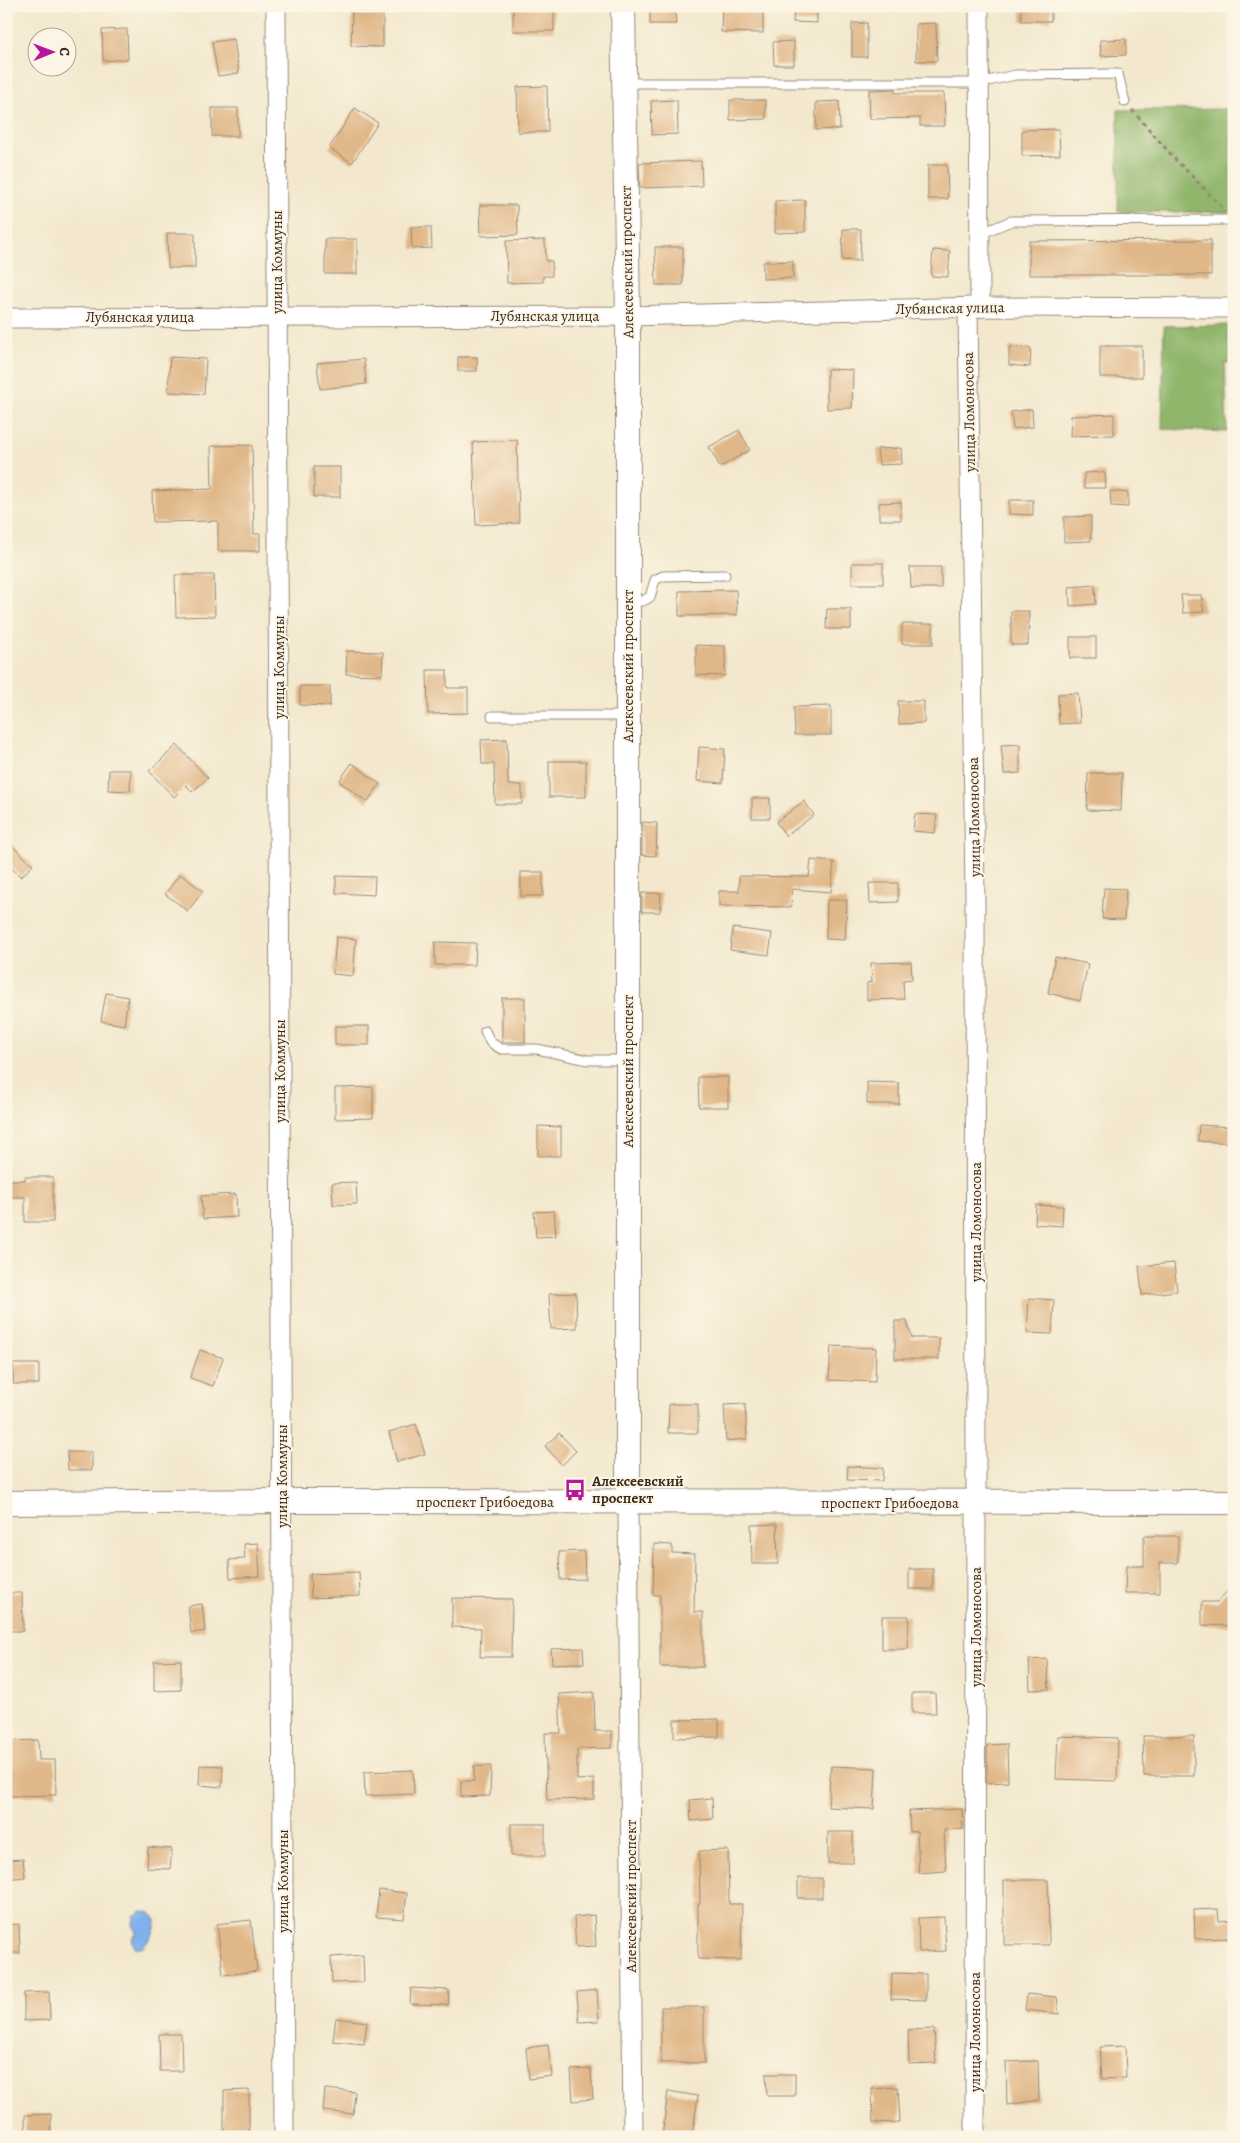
<svg xmlns="http://www.w3.org/2000/svg" width="1240" height="2143" viewBox="0 0 1240 2143" font-family="Alegreya,serif">
  <style>
    .forest { fill: #90b66c; stroke: #667045 }
    .water { fill: #80b1ec; stroke: #5e6e85 }
    .building { fill: #e0b788 }
    .lines { fill: none; stroke-linecap: round; stroke-linejoin: round }
    .service-casing { stroke: #978976; stroke-width: 11 }
    .minor-casing { stroke: #978976; stroke-width: 21 }
    .tertiary-casing { stroke: #978976; stroke-width: 26 }
    .path { stroke: #978976; stroke-width: 3; stroke-dasharray: 4 4; stroke-linecap: butt }
    .service { stroke: #fff; stroke-width: 9 }
    .minor { stroke: #fff; stroke-width: 19 }
    .tertiary { stroke: #fff; stroke-width: 24 }
    .labels { text-anchor: middle; dominant-baseline: central; stroke-width: 4; stroke-linejoin: round; paint-order: stroke }
    .street-label { font-size: 15px; fill: #3b2a1e; stroke: #fcf5e5 }
    .poi-label { font-size: 15px; font-weight: bold; fill: #3b2a1e; stroke: #fcf5e5; text-anchor: start }
  </style>
  <rect width="100%" height="100%" fill="#fcf5e5"/>
  <filter id="ink" filterUnits="userSpaceOnUse"><feTurbulence type="fractalNoise" baseFrequency=".02" numOctaves="2"/><feDisplacementMap in="SourceGraphic" scale="10" xChannelSelector="R" yChannelSelector="G"/><feConvolveMatrix kernelMatrix="1 2 1 2 8 2 1 2 1" color-interpolation-filters="sRGB"/></filter>
  <filter id="wash" filterUnits="userSpaceOnUse"><feTurbulence type="fractalNoise" baseFrequency=".0096" numOctaves="4" result="noise"/><feDisplacementMap in="SourceGraphic" scale="20" xChannelSelector="R" yChannelSelector="G"/><feGaussianBlur stdDeviation="1.12" result="paint"/><feColorMatrix in="noise" values="0 0 0 0 0 0 0 0 0 0 0 0 0 0 0 0 0 1.4 0 .05"/><feComposite in="paint" operator="in"/></filter>
  <g filter="url(#wash)">
    <rect width="100%" height="100%" fill="#f3e8cd"/>
    <g class="forest">
      <polygon points="1234,109 1234,212 1118,212 1118,110"/>
      <polygon points="1234,325 1234,363 1225,363 1227,432 1162,429 1164,326"/>
    </g>
    <path class="water" d="M142 1911C167 1913 153 1937 142 1948H135L132 1939 137 1932 133 1925 134 1916Z"/>
    <g id="blocks">
      <g class="building">
        <rect x="513" y="6" width="41" height="25"/>
        <polygon points="650,6 675,6 676,24 650,24"/>
        <polygon points="722,6 763,6 763,33 721,32"/>
        <polygon points="794,6 817,6 817,23 793,22"/>
        <rect x="1021" y="6" width="30" height="15"/>
        <polygon points="352,12 383,12 383,47 351,46"/>
        <rect x="852" y="23" width="15" height="34"/>
        <polygon points="936,23 937,61 916,61 916,24"/>
        <polygon points="127,29 128,59 103,61 102,30"/>
        <polygon points="234,39 239,73 218,76 212,42"/>
        <polygon points="1126,39 1126,55 1101,56 1100,40"/>
        <polygon points="794,41 794,65 774,65 773,42"/>
        <polygon points="547,86 548,132 518,132 517,87"/>
        <polygon points="895,89 895,93 944,93 945,126 920,126 920,118 870,119 869,90"/>
        <polygon points="677,100 678,134 652,135 651,101"/>
        <polygon points="730,100 765,100 766,119 730,120"/>
        <polygon points="839,101 840,129 816,130 816,102"/>
        <rect x="212" y="108" width="26" height="28"/>
        <polygon points="355,108 378,123 352,163 329,148"/>
        <polygon points="1059,129 1060,155 1022,156 1022,130"/>
        <polygon points="701,161 702,186 640,188 639,163"/>
        <polygon points="928,165 947,165 948,199 928,199"/>
        <polygon points="805,200 805,232 775,233 775,201"/>
        <polygon points="480,205 517,205 518,235 481,236"/>
        <polygon points="411,227 431,227 432,248 412,249"/>
        <polygon points="843,229 861,229 860,261 842,260"/>
        <polygon points="167,233 195,233 195,268 168,268"/>
        <rect x="325" y="239" width="32" height="35"/>
        <polygon points="545,240 546,261 552,261 552,276 543,276 543,282 507,283 506,241"/>
        <polygon points="1211,240 1211,275 1029,275 1029,241"/>
        <polygon points="655,247 683,247 683,285 656,285"/>
        <polygon points="933,250 950,251 948,277 931,276"/>
        <polygon points="793,261 793,278 763,279 763,262"/>
        <rect x="1100" y="346" width="42" height="31"/>
        <polygon points="1009,347 1031,348 1030,367 1009,365"/>
        <polygon points="170,357 206,359 204,394 168,392"/>
        <rect x="458" y="357" width="19" height="14"/>
        <polygon points="364,359 366,384 320,389 317,363"/>
        <polygon points="827,369 853,370 852,408 827,409"/>
        <polygon points="1032,409 1033,427 1013,429 1011,412"/>
        <polygon points="1114,414 1114,435 1070,436 1071,416"/>
        <polygon points="739,430 750,450 720,467 709,447"/>
        <polygon points="517,440 519,523 476,525 473,442"/>
        <polygon points="252,445 254,534 260,534 260,551 218,551 218,521 153,522 152,491 212,489 211,446"/>
        <polygon points="901,448 902,464 879,465 877,449"/>
        <rect x="314" y="467" width="26" height="30"/>
        <polygon points="1105,472 1106,488 1084,488 1084,473"/>
        <polygon points="1110,491 1128,493 1128,507 1111,506"/>
        <polygon points="1009,500 1033,500 1033,515 1009,514"/>
        <polygon points="901,502 901,520 879,520 879,503"/>
        <polygon points="1091,516 1091,541 1064,542 1064,517"/>
        <rect x="852" y="563" width="31" height="21"/>
        <polygon points="910,567 941,567 941,588 911,588"/>
        <polygon points="175,575 214,575 215,616 176,617"/>
        <polygon points="1095,585 1096,604 1070,606 1069,587"/>
        <polygon points="736,590 737,615 679,616 679,591"/>
        <polygon points="1181,595 1201,595 1204,612 1183,613"/>
        <polygon points="827,609 851,609 851,629 826,629"/>
        <polygon points="1011,611 1029,611 1028,645 1011,645"/>
        <rect x="902" y="624" width="31" height="20"/>
        <rect x="1070" y="637" width="26" height="21"/>
        <polygon points="696,645 725,646 725,676 696,675"/>
        <polygon points="347,651 383,652 382,675 346,674"/>
        <polygon points="427,670 447,670 447,688 468,688 468,713 428,714"/>
        <polygon points="300,686 330,686 330,706 300,705"/>
        <polygon points="1078,693 1080,723 1059,724 1058,694"/>
        <polygon points="898,701 924,701 924,723 899,724"/>
        <polygon points="831,706 831,735 795,735 794,707"/>
        <polygon points="507,739 508,785 522,785 522,804 495,804 494,764 482,764 481,740"/>
        <polygon points="1020,744 1020,773 1004,774 1001,745"/>
        <polygon points="177,745 208,778 192,792 186,785 174,797 149,771"/>
        <polygon points="699,747 725,749 723,783 697,781"/>
        <rect x="549" y="761" width="37" height="36"/>
        <polygon points="352,763 380,784 367,802 339,781"/>
        <polygon points="109,770 131,770 130,791 108,790"/>
        <polygon points="1088,773 1122,773 1121,811 1087,810"/>
        <rect x="752" y="798" width="18" height="20"/>
        <polygon points="804,801 814,815 786,836 776,822"/>
        <polygon points="915,814 937,815 935,833 913,831"/>
        <polygon points="642,822 657,823 656,856 642,855"/>
        <polygon points="6,840 33,865 21,877 6,863"/>
        <polygon points="811,860 834,862 831,892 792,889 791,907 719,906 719,891 739,891 739,876 809,877"/>
        <rect x="521" y="872" width="22" height="24"/>
        <polygon points="180,874 203,891 188,911 165,894"/>
        <polygon points="336,876 375,877 374,895 336,893"/>
        <polygon points="869,883 898,883 898,902 870,903"/>
        <polygon points="1104,888 1126,889 1124,920 1102,919"/>
        <polygon points="642,893 661,893 660,912 642,912"/>
        <polygon points="827,900 847,900 845,940 826,939"/>
        <polygon points="733,928 772,933 769,955 730,950"/>
        <polygon points="336,937 356,939 353,976 333,974"/>
        <polygon points="435,942 476,943 475,965 435,965"/>
        <polygon points="1055,957 1088,964 1080,1001 1048,993"/>
        <polygon points="911,962 912,979 903,980 904,999 867,1000 867,983 872,982 871,963"/>
        <polygon points="106,993 128,997 124,1025 101,1021"/>
        <rect x="502" y="998" width="23" height="44"/>
        <rect x="335" y="1026" width="34" height="19"/>
        <polygon points="698,1077 728,1077 728,1107 699,1107"/>
        <polygon points="867,1082 899,1083 899,1104 867,1104"/>
        <polygon points="373,1087 373,1118 335,1119 335,1088"/>
        <polygon points="1199,1125 1234,1127 1234,1143 1198,1141"/>
        <polygon points="538,1126 561,1127 561,1156 538,1156"/>
        <polygon points="25,1177 53,1177 53,1222 25,1222 25,1197 6,1197 6,1180 25,1180"/>
        <polygon points="356,1182 357,1204 333,1205 332,1183"/>
        <polygon points="236,1194 237,1217 203,1219 201,1196"/>
        <polygon points="1036,1205 1063,1206 1062,1226 1035,1224"/>
        <polygon points="554,1211 556,1236 536,1237 534,1212"/>
        <polygon points="1174,1263 1177,1291 1142,1295 1139,1266"/>
        <polygon points="576,1293 577,1328 551,1329 549,1294"/>
        <polygon points="1029,1298 1054,1300 1052,1334 1027,1333"/>
        <polygon points="895,1321 907,1321 912,1338 939,1338 939,1359 895,1359"/>
        <polygon points="831,1346 876,1348 875,1382 829,1380"/>
        <polygon points="200,1350 223,1358 213,1386 190,1378"/>
        <rect x="13" y="1364" width="26" height="20"/>
        <polygon points="669,1404 698,1404 698,1433 668,1433"/>
        <polygon points="745,1404 747,1439 726,1441 724,1405"/>
        <polygon points="416,1424 425,1454 397,1462 389,1432"/>
        <polygon points="559,1433 576,1451 562,1465 545,1446"/>
        <polygon points="67,1452 92,1452 92,1470 68,1470"/>
        <polygon points="848,1466 883,1468 882,1481 847,1480"/>
        <polygon points="777,1524 778,1564 752,1564 751,1525"/>
        <polygon points="1144,1536 1178,1536 1178,1563 1160,1563 1160,1593 1125,1593 1126,1566 1144,1566"/>
        <polygon points="258,1543 260,1576 230,1578 229,1560 245,1559 244,1544"/>
        <polygon points="654,1544 672,1545 672,1553 695,1554 694,1612 703,1612 703,1667 660,1667 660,1595 653,1595"/>
        <polygon points="584,1551 585,1579 560,1580 559,1552"/>
        <rect x="909" y="1569" width="24" height="20"/>
        <polygon points="359,1572 360,1596 311,1598 310,1574"/>
        <polygon points="1234,1584 1234,1626 1202,1625 1202,1602 1217,1602"/>
        <polygon points="6,1593 22,1593 23,1631 6,1631"/>
        <polygon points="452,1598 512,1599 511,1657 480,1657 481,1628 452,1627"/>
        <polygon points="202,1604 205,1631 191,1633 188,1606"/>
        <polygon points="882,1616 909,1616 908,1649 882,1649"/>
        <polygon points="583,1648 584,1663 552,1664 551,1649"/>
        <polygon points="1047,1659 1049,1689 1030,1690 1029,1660"/>
        <polygon points="181,1660 181,1690 154,1691 154,1661"/>
        <polygon points="594,1692 595,1731 612,1731 612,1748 577,1749 577,1780 594,1779 594,1799 547,1800 545,1733 561,1733 559,1694"/>
        <polygon points="912,1693 935,1693 936,1713 912,1713"/>
        <polygon points="719,1719 719,1737 674,1738 674,1720"/>
        <polygon points="1058,1736 1118,1738 1117,1781 1056,1779"/>
        <polygon points="1143,1736 1194,1736 1194,1776 1144,1776"/>
        <polygon points="38,1740 39,1760 55,1760 56,1795 10,1796 8,1741"/>
        <polygon points="1007,1744 1008,1782 987,1783 987,1745"/>
        <polygon points="200,1765 223,1766 222,1787 199,1785"/>
        <polygon points="474,1766 491,1766 490,1796 461,1797 461,1781 474,1781"/>
        <polygon points="831,1766 876,1768 874,1809 828,1807"/>
        <polygon points="413,1770 414,1794 365,1796 364,1772"/>
        <polygon points="712,1798 713,1819 691,1821 690,1800"/>
        <polygon points="962,1809 963,1829 944,1830 946,1871 919,1873 917,1831 910,1832 909,1811"/>
        <rect x="511" y="1824" width="34" height="32"/>
        <rect x="828" y="1832" width="25" height="31"/>
        <polygon points="148,1847 172,1849 170,1869 147,1868"/>
        <polygon points="728,1850 729,1904 742,1904 741,1960 698,1959 698,1904 700,1904 699,1851"/>
        <polygon points="23,1859 25,1877 6,1879 6,1860"/>
        <rect x="798" y="1878" width="24" height="20"/>
        <polygon points="1004,1880 1048,1880 1049,1945 1004,1945"/>
        <polygon points="379,1890 407,1893 404,1919 376,1917"/>
        <polygon points="1218,1909 1219,1921 1232,1920 1233,1938 1195,1939 1194,1910"/>
        <polygon points="594,1915 596,1946 576,1947 574,1917"/>
        <polygon points="944,1917 946,1951 919,1952 918,1918"/>
        <polygon points="251,1920 257,1971 223,1975 217,1924"/>
        <polygon points="19,1924 20,1953 6,1953 6,1925"/>
        <polygon points="363,1955 364,1982 332,1983 331,1957"/>
        <polygon points="892,1973 926,1974 926,2000 891,1999"/>
        <polygon points="411,1988 449,1990 448,2005 410,2004"/>
        <polygon points="597,1990 599,2021 579,2022 577,1992"/>
        <polygon points="49,1992 50,2020 24,2021 24,1993"/>
        <polygon points="1027,1994 1057,1997 1059,2014 1025,2010"/>
        <rect x="661" y="2007" width="43" height="56"/>
        <polygon points="336,2018 367,2022 364,2044 333,2041"/>
        <polygon points="934,2029 936,2063 909,2064 908,2030"/>
        <polygon points="159,2034 181,2034 182,2071 160,2071"/>
        <polygon points="548,2045 552,2076 529,2079 526,2048"/>
        <polygon points="1125,2046 1126,2078 1102,2079 1100,2047"/>
        <polygon points="1038,2061 1039,2100 1007,2105 1006,2062"/>
        <polygon points="591,2069 593,2099 573,2101 571,2070"/>
        <polygon points="766,2074 795,2074 795,2096 767,2096"/>
        <polygon points="898,2087 900,2122 873,2123 872,2089"/>
        <polygon points="325,2089 355,2092 353,2114 323,2111"/>
        <polygon points="249,2090 249,2132 224,2133 224,2091"/>
        <polygon points="668,2091 698,2096 692,2137 662,2137"/>
        <polygon points="51,2114 51,2137 26,2137 25,2115"/>
      </g>
    </g>
  </g>
  <g filter="url(#ink)">
    <use href="#blocks" fill-opacity="0" stroke="#978976" stroke-width="1"/>
    <g class="lines">
      <g class="service-casing">
        <g id="service">
          <polyline points="626,83 979,83 1015,75 1118,74 1125,102"/>
          <polyline points="980,234 1011,221 1234,220"/>
          <polyline points="629,601 643,601 650,597 655,580 663,576 725,575"/>
          <polyline points="492,716 627,716"/>
          <polyline points="485,1031 490,1042 501,1049 537,1049 588,1060 628,1060"/>
        </g>
      </g>
      <g class="minor-casing">
        <g id="minor">
          <polyline points="276,6 284,2137"/>
          <polyline points="979,6 980,307"/>
          <polyline points="968,307 975,902 976,1487 975,2137"/>
          <polyline points="6,318 628,316 980,307 1234,308"/>
          <polyline points="628,1502 633,2137"/>
        </g>
      </g>
      <g class="tertiary-casing">
        <g id="tertiary">
          <polyline points="623,6 628,316 628,1502"/>
          <polyline points="6,1503 282,1501 1234,1502"/>
        </g>
      </g>
      <polyline class="path" points="1132,110 1175,159 1223,208"/>
      <use href="#service" class="service"/>
      <use href="#minor" class="minor"/>
      <use href="#tertiary" class="tertiary"/>
    </g>
  </g>
  <defs>
    <g id="bus-bare" transform="scale(1.725)"><path d="M-5-6H5V4H4V6H2V4H-2V6H-4V4H-5ZM-3.5-4V0h7V-4ZM-3.5 1.2v1.5H-2V1.2ZM2 1.2v1.5H3.5V1.2Z" fill="#b5179e" stroke="#fcf5e5" stroke-width="2.5" paint-order="stroke"/></g>
  </defs>
  <g fill-rule="evenodd">
    <use href="#bus-bare" x="575" y="1490"/>
  </g>
  <g class="labels">
    <g class="street-label">
      <text transform="translate(277 262) rotate(-90)">улица Коммуны</text>
      <text transform="translate(627 262) rotate(-91)">Алексеевский проспект</text>
      <text transform="translate(950 308) rotate(-1)">Лубянская улица</text>
      <text x="545" y="316">Лубянская улица</text>
      <text x="140" y="317">Лубянская улица</text>
      <text transform="translate(969 412) rotate(-91)">улица Ломоносова</text>
      <text transform="translate(628 666) rotate(-90)">Алексеевский проспект</text>
      <text transform="translate(279 667) rotate(-90)">улица Коммуны</text>
      <text transform="translate(974 817) rotate(-91)">улица Ломоносова</text>
      <text transform="translate(280 1071) rotate(-90)">улица Коммуны</text>
      <text transform="translate(628 1071) rotate(-90)">Алексеевский проспект</text>
      <text transform="translate(976 1222) rotate(-90)">улица Ломоносова</text>
      <text transform="translate(282 1476) rotate(-90)">улица Коммуны</text>
      <text x="485" y="1502">проспект Грибоедова</text>
      <text x="890" y="1503">проспект Грибоедова</text>
      <text transform="translate(976 1627) rotate(-90)">улица Ломоносова</text>
      <text transform="translate(283 1881) rotate(-90)">улица Коммуны</text>
      <text transform="translate(631 1896) rotate(-90)">Алексеевский проспект</text>
      <text transform="translate(975 2032) rotate(-90)">улица Ломоносова</text>
    </g>
    <g class="poi-label">
      <text x="592" y="1481">Алексеевский<tspan x="592" dy="17">проспект</tspan></text>
    </g>
  </g>
  <rect width="1240" height="2143" fill="none" stroke="#fcf5e5" stroke-width="25"/>
  <g transform="translate(52 52) rotate(89)"><circle r="24" fill="#fcf5e5" stroke="#afa495"/>
  <path d="M0-4L9 19L0 12L-9 19Z" fill="#b5179e"/>
  <text y="-8" font-size="14" font-weight="bold" text-anchor="middle" fill="#3b2a1e">С</text>
  </g>
</svg>
